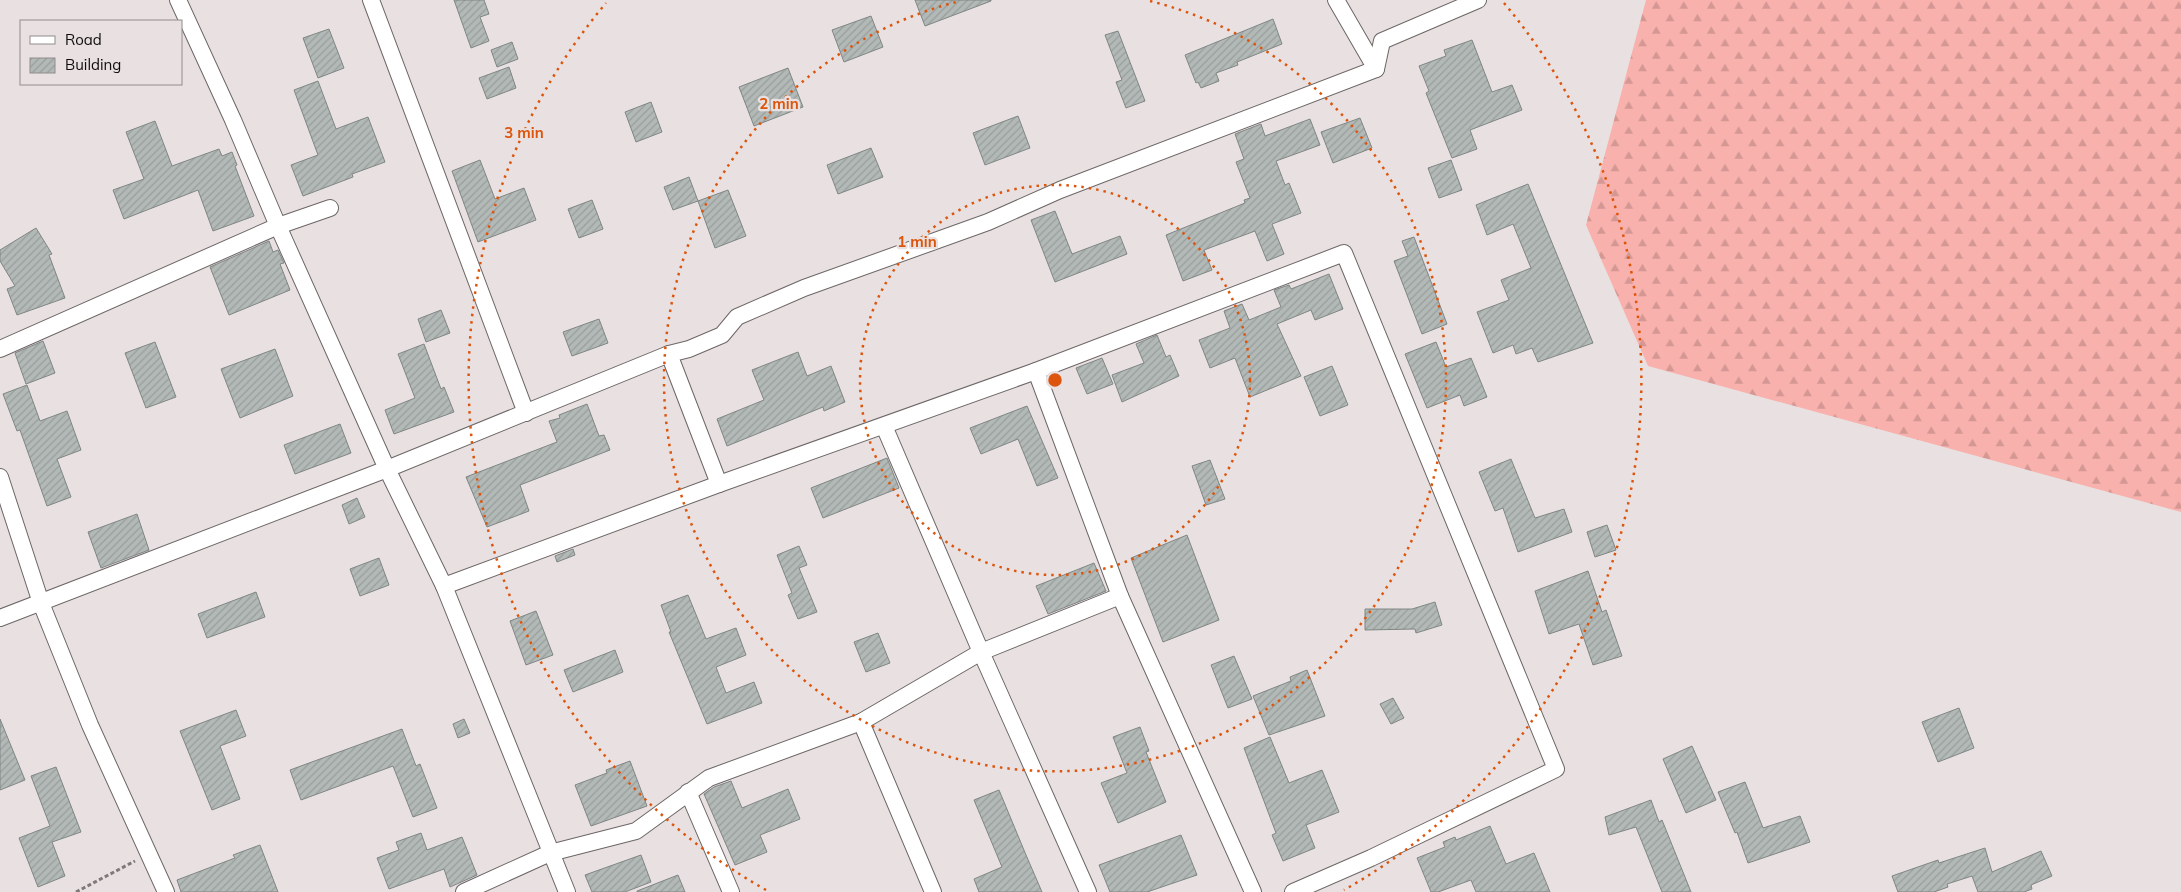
<svg xmlns="http://www.w3.org/2000/svg" width="2181" height="892" viewBox="0 0 2181 892" font-family="Mulish,sans-serif">
  <style>
    .forest { fill: url(#forest-firs) }
    .building { fill: url(#building-hatch); stroke: #7f8684 }
    .lines { fill: none; stroke-linecap: round; stroke-linejoin: round }
    .street-casing { stroke: #6c6665; stroke-width: 18 }
    .path { stroke: #7f7979; stroke-width: 3; stroke-dasharray: 4 2.5; stroke-linecap: butt }
    .street { stroke: #fff; stroke-width: 16 }
    .ring { fill: none; stroke: #dd550c; stroke-width: 2.5; stroke-dasharray: 2.5 5 }
    .centre { fill: #dd550c; stroke: #e9e1e1; stroke-width: 2.5 }
    .ring-label { font-size: 15px; text-anchor: middle; font-weight: bold; fill: #dd550c; stroke: #e9e1e1; stroke-width: 4.5; stroke-linejoin: round; paint-order: stroke }
  </style>
  <defs>
    <pattern id="forest-firs" width="22" height="20" patternUnits="userSpaceOnUse" patternTransform="scale(1.25)"><rect width="22" height="20" fill="#f8b1ac"/><path d="M5 1l3.5 6h-7zM16 11l3.5 6h-7z" fill="#d49793"/></pattern>
    <pattern id="building-hatch" width="6" height="6" patternUnits="userSpaceOnUse" patternTransform="scale(1.25)"><rect width="6" height="6" fill="#b2b9b7"/><path d="M-1 1l2-2M0 6l6-6M5 7l2-2" fill="none" stroke="#989e9c"/></pattern>
  </defs>
  <rect width="100%" height="100%" fill="#e9e1e1"/>
  <polygon class="forest" points="1646,0 2181,0 2181,512 1648,366 1586,225"/>
  <g class="building">
    <polygon points="454,0 484,0 489,14 480,17 489,41 471,48"/>
    <polygon points="915,0 991,0 991,1 925,26"/>
    <polygon points="871,16 883,47 844,62 832,30"/>
    <polygon points="1273,19 1282,44 1237,62 1238,65 1216,73 1219,81 1201,88 1198,82 1196,83 1185,55"/>
    <polygon points="329,29 344,68 318,78 303,38"/>
    <polygon points="1118,31 1145,101 1126,108 1116,82 1122,80 1105,35"/>
    <polygon points="1472,40 1492,92 1512,85 1522,110 1470,130 1477,149 1452,158 1426,93 1429,91 1419,66 1446,56 1444,50"/>
    <polygon points="512,42 518,59 497,67 491,50"/>
    <polygon points="509,67 516,88 487,99 479,78"/>
    <polygon points="788,68 803,107 754,126 739,87"/>
    <polygon points="318,81 336,129 368,117 385,162 352,174 353,177 303,196 291,165 318,155 294,90"/>
    <polygon points="651,102 662,132 636,142 625,112"/>
    <polygon points="1018,116 1030,148 985,165 973,133"/>
    <polygon points="1360,118 1372,148 1333,163 1321,132"/>
    <polygon points="1310,119 1320,145 1276,161 1285,185 1289,183 1301,213 1272,224 1284,254 1267,261 1255,231 1204,250 1212,270 1183,281 1166,235 1245,203 1244,200 1250,198 1236,162 1244,159 1235,134 1261,124 1265,136"/>
    <polygon points="155,121 172,166 219,149 222,156 232,152 237,165 235,166 254,216 213,231 198,190 124,219 113,190 144,179 126,132"/>
    <polygon points="871,148 883,177 838,194 827,165"/>
    <polygon points="480,160 495,199 524,188 536,220 478,242 452,171"/>
    <polygon points="1451,160 1462,190 1439,198 1428,168"/>
    <polygon points="689,177 698,201 673,210 664,187"/>
    <polygon points="1528,184 1593,343 1538,362 1532,348 1516,354 1513,345 1493,353 1477,312 1509,300 1501,280 1531,268 1513,224 1487,235 1476,205"/>
    <polygon points="728,190 746,236 715,248 698,201"/>
    <polygon points="592,200 603,229 579,238 568,209"/>
    <polygon points="1055,211 1072,254 1120,236 1127,254 1055,282 1031,220"/>
    <polygon points="36,228 52,254 49,255 65,298 17,315 7,289 15,286 0,261 0,250"/>
    <polygon points="1414,237 1447,324 1422,334 1394,261 1408,256 1402,241"/>
    <polygon points="269,241 273,252 278,250 284,263 280,264 290,290 229,315 210,267"/>
    <polygon points="1329,274 1343,309 1315,320 1311,310 1277,324 1301,376 1250,397 1235,358 1210,368 1199,340 1230,328 1224,311 1242,304 1249,320 1281,307 1274,290 1289,285 1291,289"/>
    <polygon points="441,310 450,333 426,342 418,319"/>
    <polygon points="599,319 608,343 572,356 563,332"/>
    <polygon points="1157,335 1166,357 1170,355 1179,376 1122,402 1112,375 1144,363 1136,344"/>
    <polygon points="43,341 55,373 26,384 15,353"/>
    <polygon points="155,342 176,397 146,408 125,353"/>
    <polygon points="1436,342 1446,367 1471,358 1487,397 1464,406 1460,395 1427,408 1405,354"/>
    <polygon points="424,344 441,389 444,387 454,412 394,434 385,410 415,398 398,354"/>
    <polygon points="275,349 293,396 240,418 221,369"/>
    <polygon points="798,352 807,376 831,366 845,402 824,411 823,407 727,446 717,419 764,400 752,370"/>
    <polygon points="1102,358 1113,384 1087,394 1076,368"/>
    <polygon points="1332,366 1348,405 1320,416 1304,377"/>
    <polygon points="27,385 40,421 67,411 81,450 57,459 71,497 47,506 20,430 17,431 3,394"/>
    <polygon points="587,404 599,436 604,435 610,450 520,485 529,511 487,527 466,477 557,442 549,421 560,418 559,415"/>
    <polygon points="1027,406 1058,478 1037,486 1018,439 981,454 970,428"/>
    <polygon points="340,424 351,453 295,474 284,445"/>
    <polygon points="887,458 899,488 823,518 811,488"/>
    <polygon points="1511,459 1535,518 1564,509 1572,532 1518,552 1503,508 1495,511 1479,472"/>
    <polygon points="1210,460 1225,499 1206,505 1192,466"/>
    <polygon points="357,498 365,517 349,524 342,505"/>
    <polygon points="137,514 149,550 101,568 88,532"/>
    <polygon points="1607,525 1616,550 1595,557 1587,532"/>
    <polygon points="1187,535 1219,620 1163,642 1131,558"/>
    <polygon points="799,546 807,565 799,568 817,612 798,619 788,595 792,593 777,555"/>
    <polygon points="573,549 575,555 557,562 555,556"/>
    <polygon points="379,558 389,585 360,596 350,569"/>
    <polygon points="1094,563 1106,591 1048,614 1036,586"/>
    <polygon points="1588,571 1602,612 1606,610 1622,656 1593,665 1579,624 1549,634 1535,591"/>
    <polygon points="256,592 265,617 207,638 198,614"/>
    <polygon points="688,595 706,639 736,628 746,655 716,667 726,693 754,682 762,703 707,724 669,632 671,632 661,605"/>
    <polygon points="1435,602 1442,625 1416,633 1415,629 1365,630 1365,609 1412,609"/>
    <polygon points="536,611 553,655 526,665 510,621"/>
    <polygon points="878,633 890,663 866,672 854,642"/>
    <polygon points="615,650 623,672 573,692 564,670"/>
    <polygon points="1234,656 1252,699 1228,708 1211,665"/>
    <polygon points="1307,670 1325,716 1269,735 1253,696 1291,681 1290,677"/>
    <polygon points="1393,698 1404,718 1391,724 1380,704"/>
    <polygon points="1959,708 1974,748 1938,762 1922,722"/>
    <polygon points="236,710 246,736 220,746 240,799 212,810 180,731"/>
    <polygon points="0,719 25,780 0,790"/>
    <polygon points="464,719 470,733 458,738 453,724"/>
    <polygon points="1140,727 1149,751 1146,752 1166,802 1118,823 1101,783 1127,773 1113,737"/>
    <polygon points="402,729 416,766 420,764 437,808 413,817 393,766 301,800 290,770"/>
    <polygon points="1270,737 1289,783 1322,770 1339,812 1306,825 1315,848 1283,861 1272,835 1276,833 1244,748"/>
    <polygon points="1692,746 1716,800 1686,813 1663,759"/>
    <polygon points="630,761 647,806 591,826 575,785 607,773 606,770"/>
    <polygon points="56,767 81,832 52,842 65,876 38,887 19,838 50,826 31,776"/>
    <polygon points="731,781 742,808 788,789 800,819 760,835 767,852 735,865 704,794 714,787"/>
    <polygon points="1745,782 1763,828 1800,816 1810,842 1748,863 1737,832 1735,833 1718,792"/>
    <polygon points="999,790 1026,855 1042,892 979,892 974,879 1002,867 974,800"/>
    <polygon points="1651,800 1659,822 1662,820 1691,892 1662,892 1636,827 1609,835 1605,817"/>
    <polygon points="1490,826 1506,864 1534,853 1550,892 1476,892 1471,880 1438,892 1431,892 1417,858 1445,847 1443,842 1455,837 1456,840"/>
    <polygon points="421,833 427,850 462,837 477,875 450,887 444,869 389,889 377,858 399,850 396,842"/>
    <polygon points="1181,835 1197,875 1147,892 1110,892 1099,865"/>
    <polygon points="260,845 278,892 181,892 177,880 235,858 233,855"/>
    <polygon points="1985,848 1992,872 2041,851 2052,876 2031,885 2032,889 2024,892 1978,892 1972,876 1947,884 1948,887 1934,892 1898,892 1892,876 1938,860 1939,863"/>
    <polygon points="641,855 651,882 625,892 592,892 585,875"/>
    <polygon points="678,875 685,892 637,892 637,891"/>
  </g>
  <g class="lines">
    <g class="street-casing">
      <g id="street">
        <polyline points="178,0 233,120 278,226 387,469 444,586 567,892"/>
        <polyline points="371,0 526,413"/>
        <polyline points="1336,0 1376,69"/>
        <polyline points="0,349 278,226 330,208"/>
        <polyline points="669,354 719,484"/>
        <polyline points="1036,371 1120,596 1253,892"/>
        <polyline points="884,426 981,652 1088,892"/>
        <polyline points="0,477 41,603 90,725 166,892"/>
        <polyline points="444,586 719,484 1036,371 1344,253 1556,769 1371,858 1293,892"/>
        <polyline points="0,618 387,469 669,354 689,349 722,335 737,317 804,288 988,222 1060,190 1376,69 1382,41 1478,0"/>
        <polyline points="861,722 933,892"/>
        <polyline points="688,792 731,892"/>
        <polyline points="464,892 550,853 636,831 709,778 861,722 981,652 1120,596"/>
      </g>
    </g>
    <polyline class="path" points="76,892 135,861"/>
    <use href="#street" class="street"/>
  </g>
  <g class="ring">
    <circle cx="1055" cy="380" r="195"/>
    <path d="M1150 1A391 391 0 1 1 960 1"/>
    <path d="M766 890A586 586 0 0 1 606 3M1504 3A586 586 0 0 1 1344 890"/>
  </g>
  <circle cx="1055" cy="380" r="8" class="centre"/>
  <g class="ring-label">
    <text x="779" y="109">2 min</text>
    <text x="524" y="138">3 min</text>
    <text x="917" y="247">1 min</text>
  </g>
  <rect x="20" y="20" width="162" height="65" fill="#e9e1e1" stroke="#928c8c"/>
  <rect x="30" y="36" width="25" height="8" fill="#ffffff" stroke="#928c8c"/>
  <text x="65" y="45" font-size="15" fill="#100d0d">Road</text>
  <rect x="30" y="58" width="25" height="15" fill="url(#building-hatch)" stroke="#928c8c"/>
  <text x="65" y="70" font-size="15" fill="#100d0d">Building</text>
</svg>
